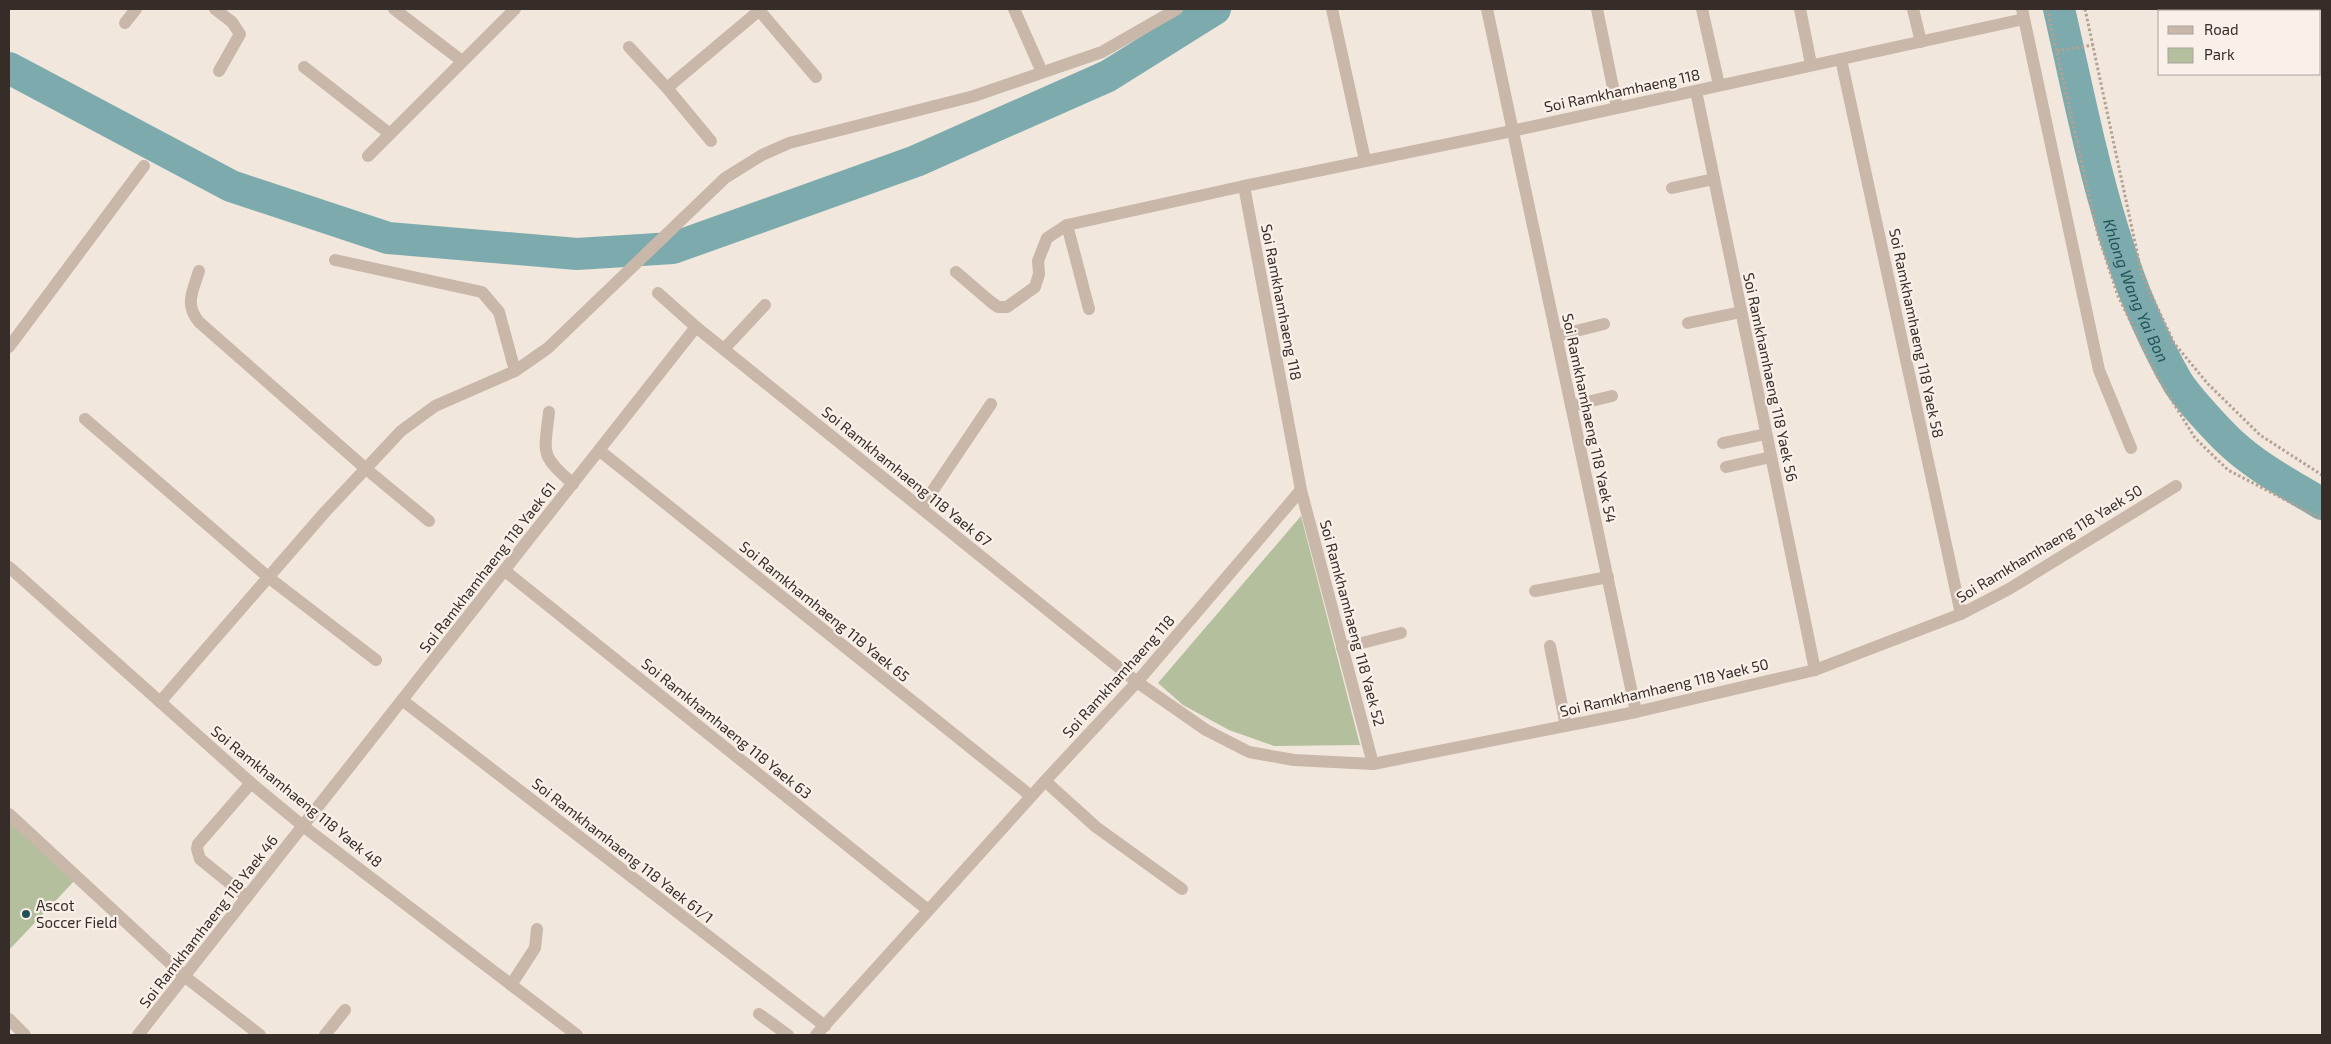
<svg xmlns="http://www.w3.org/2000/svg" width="2331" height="1044" viewBox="0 0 2331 1044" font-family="'Exo 2',sans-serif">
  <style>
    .green { fill: #b4bf9d }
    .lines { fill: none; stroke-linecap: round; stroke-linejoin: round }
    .river { stroke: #7dabad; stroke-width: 32 }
    .path { stroke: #b4a193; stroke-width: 3; stroke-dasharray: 2.5 2.5; stroke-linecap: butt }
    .minor { stroke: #c9b7a9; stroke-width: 12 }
    .poi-dot { fill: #205256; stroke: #f9f1e9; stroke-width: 2 }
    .labels { text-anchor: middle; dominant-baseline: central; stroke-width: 4.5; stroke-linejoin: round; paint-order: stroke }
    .street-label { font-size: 15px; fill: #362d29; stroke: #f9f1e9 }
    .poi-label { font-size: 15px; fill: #362d29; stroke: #f9f1e9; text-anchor: start }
    .water-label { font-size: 16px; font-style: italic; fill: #205256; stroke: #f9f1e9 }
  </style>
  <rect width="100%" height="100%" fill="#f1e7dd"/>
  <g class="green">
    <polygon points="1301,516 1360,745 1274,746 1229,730 1183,705 1158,683"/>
    <polygon points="9,812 77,878 9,950"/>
  </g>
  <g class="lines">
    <g class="river">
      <path id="s1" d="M2059 9C2089 138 2110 266 2178 383 2187 397 2218 431 2231 443 2258 468 2291 485 2322 504"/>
      <polyline points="9,68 231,186 388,238 577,254 673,248 916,161 1108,76 1215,9"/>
    </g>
    <g class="path">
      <polyline points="2047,9 2098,235 2118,296 2158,378 2195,438 2228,470 2322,519"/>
      <polyline points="2085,9 2142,275 2174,343 2208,384 2260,435 2322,475"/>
      <polyline points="2057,51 2093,45"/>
    </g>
    <g class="minor">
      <polyline points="215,9 232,22 240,34 219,71"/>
      <polyline points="394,9 462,61"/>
      <polyline points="758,9 816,77"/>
      <polyline points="1014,9 1042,72"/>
      <polyline points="1332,9 1365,160"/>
      <polyline points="1487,9 1636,712"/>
      <polyline points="1597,9 1617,107"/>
      <polyline points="1702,9 1719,85"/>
      <polyline points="1800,9 1811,64"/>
      <polyline points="1913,9 1921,42"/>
      <polyline points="2022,9 2099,370 2131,448"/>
      <polyline points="125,23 136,9"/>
      <polyline points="629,47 667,88 711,141"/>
      <polyline points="1841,59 1961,614"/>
      <polyline points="304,67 390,134"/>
      <polyline points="667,88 761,9"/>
      <polyline points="1696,91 1815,670"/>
      <polyline points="368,156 515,9"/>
      <polyline points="1672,188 1714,179"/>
      <polyline points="1067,225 1089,309"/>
      <polyline points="335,260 482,292 499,312 515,371"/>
      <path d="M199 271C193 291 184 304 199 322L365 468 429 521"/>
      <polyline points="956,272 991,302 998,307 1007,307 1035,287 1039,274 1038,261 1047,238 1067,225 1244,186"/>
      <polyline points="658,293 696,327 1137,682 1206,730 1249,752 1294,760 1373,764 1636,712 1815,670 1961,614 2009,589 2176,486"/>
      <polyline points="1688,323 1741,312"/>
      <polyline points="1556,336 1604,324"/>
      <polyline points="9,347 144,166"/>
      <polyline points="724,349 765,305"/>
      <polyline points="1571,406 1612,396"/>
      <path d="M549 412C544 456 540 454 573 484"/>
      <polyline points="85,419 268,577 376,660"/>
      <polyline points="1723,443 1766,434"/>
      <polyline points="600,451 1031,796"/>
      <polyline points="1726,467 1771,457"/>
      <polyline points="1301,490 1373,764"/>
      <polyline points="921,508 991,404"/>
      <polyline points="9,567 251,783 303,826 577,1035"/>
      <polyline points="505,571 928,910"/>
      <polyline points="1535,591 1608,577"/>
      <polyline points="1550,646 1566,726"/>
      <polyline points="1342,648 1401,633"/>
      <polyline points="402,700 825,1026"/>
      <polyline points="160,702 325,512 401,431 435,406 515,371 548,348 725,178 762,155 789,143 974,96 1102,52 1177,9"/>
      <polyline points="1045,781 1096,827 1182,889"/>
      <polyline points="9,814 184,976 260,1035"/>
      <polyline points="247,897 200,859 197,849 198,844 251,783"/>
      <polyline points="511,985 535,948 537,929"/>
      <polyline points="759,1014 788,1035"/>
      <polyline points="9,1019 25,1035"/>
      <polyline points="138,1035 696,327"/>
      <polyline points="325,1035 345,1010"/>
      <polyline points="816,1035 1045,781 1137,682 1301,490 1244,186 1512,131 2024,19"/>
    </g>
  </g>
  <circle class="poi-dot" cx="26" cy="914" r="5"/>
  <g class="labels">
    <g class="street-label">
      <text transform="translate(1622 90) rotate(-12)">Soi Ramkhamhaeng 118</text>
      <text transform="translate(1282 302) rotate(79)">Soi Ramkhamhaeng 118</text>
      <text transform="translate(1917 333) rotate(78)">Soi Ramkhamhaeng 118 Yaek 58</text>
      <text transform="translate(1771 377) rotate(78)">Soi Ramkhamhaeng 118 Yaek 56</text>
      <text transform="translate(1590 418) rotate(78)">Soi Ramkhamhaeng 118 Yaek 54</text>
      <text transform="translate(907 476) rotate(39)">Soi Ramkhamhaeng 118 Yaek 67</text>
      <text transform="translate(2049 543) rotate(-31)">Soi Ramkhamhaeng 118 Yaek 50</text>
      <text transform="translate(487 567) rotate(-52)">Soi Ramkhamhaeng 118 Yaek 61</text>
      <text transform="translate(825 611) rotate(39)">Soi Ramkhamhaeng 118 Yaek 65</text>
      <text transform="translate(1353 623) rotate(75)">Soi Ramkhamhaeng 118 Yaek 52</text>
      <text transform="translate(1118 676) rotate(-48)">Soi Ramkhamhaeng 118</text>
      <text transform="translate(1664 687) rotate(-13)">Soi Ramkhamhaeng 118 Yaek 50</text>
      <text transform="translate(727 728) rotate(39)">Soi Ramkhamhaeng 118 Yaek 63</text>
      <text transform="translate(297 796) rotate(39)">Soi Ramkhamhaeng 118 Yaek 48</text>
      <text transform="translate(623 850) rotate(38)">Soi Ramkhamhaeng 118 Yaek 61/1</text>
      <text transform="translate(208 921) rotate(-52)">Soi Ramkhamhaeng 118 Yaek 46</text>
    </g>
    <g class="poi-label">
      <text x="36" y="905">Ascot<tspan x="36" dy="17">Soccer Field</tspan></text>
    </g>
    <g class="water-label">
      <text stroke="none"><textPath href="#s1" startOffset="292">Khlong Wang Yai Bon</textPath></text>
    </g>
  </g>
  <rect width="2331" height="1044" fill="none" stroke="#362d29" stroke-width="20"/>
  <rect x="2158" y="10" width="162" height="65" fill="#f9f1e9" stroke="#aba39c"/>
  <rect x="2168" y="26" width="25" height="8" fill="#c9b7a9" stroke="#aba39c"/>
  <text x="2204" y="35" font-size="15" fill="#362d29">Road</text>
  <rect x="2168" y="48" width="25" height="15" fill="#b4bf9d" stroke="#aba39c"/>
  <text x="2204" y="60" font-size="15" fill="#362d29">Park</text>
</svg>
